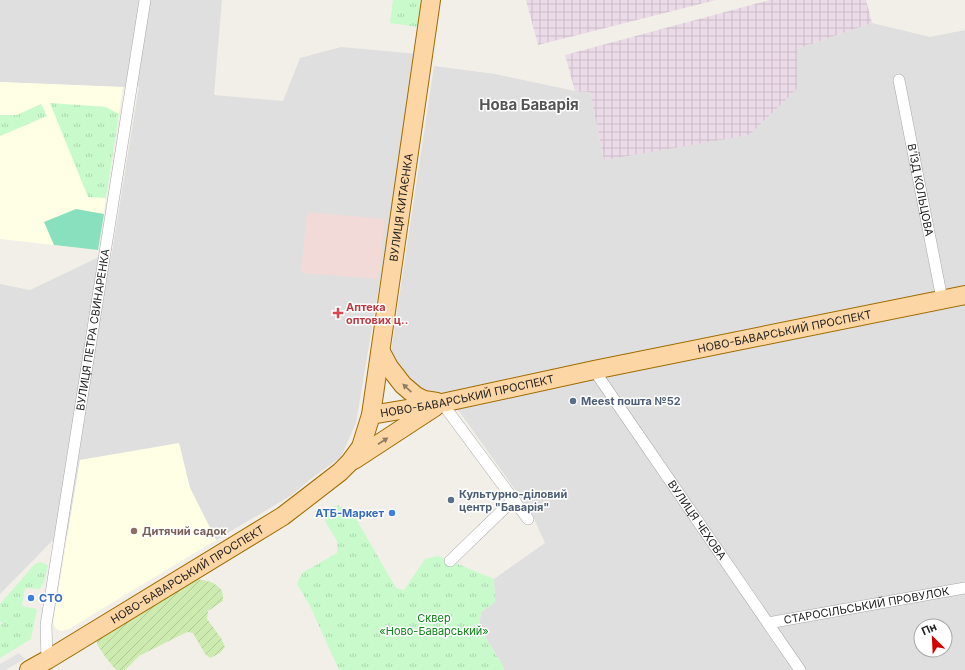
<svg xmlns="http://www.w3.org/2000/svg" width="965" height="670" viewBox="0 0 965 670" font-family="Inter,sans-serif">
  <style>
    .residential { fill: #e0dfdf; fill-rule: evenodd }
    .commercial { fill: #f2dad9 }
    .industrial { fill: url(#industrial-grid) }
    .education { fill: #ffffe5 }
    .park { fill: url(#park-tufts) }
    .garden { fill: url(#garden-furrows) }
    .pitch { fill: #88e0be }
    .parking { fill: #e2e2e2 }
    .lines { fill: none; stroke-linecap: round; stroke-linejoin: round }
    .minor-casing { stroke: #a9a9a9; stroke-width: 12 }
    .primary-casing { stroke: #a06b00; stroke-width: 20 }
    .minor { stroke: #fff; stroke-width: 11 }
    .primary { stroke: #fcd6a4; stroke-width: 18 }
    .oneway { fill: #8f7c63 }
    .health-dot { fill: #e0444e; stroke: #fff; stroke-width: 1.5 }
    .service-dot { fill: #5c6f8a; stroke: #fff; stroke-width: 1.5 }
    .shop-dot { fill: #3f7fe0; stroke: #fff; stroke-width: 1.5 }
    .education-dot { fill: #8d6e63; stroke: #fff; stroke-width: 1.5 }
    .labels { text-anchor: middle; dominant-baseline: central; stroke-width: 3; stroke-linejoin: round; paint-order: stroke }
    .street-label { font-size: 11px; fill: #222; stroke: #fff }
    .health-label { font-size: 11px; font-weight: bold; fill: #be3a42; stroke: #fff; text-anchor: start }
    .service-label { font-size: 11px; font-weight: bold; fill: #4e5e75; stroke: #fff; text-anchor: start }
    .shop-label { font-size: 11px; font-weight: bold; fill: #366cbe; stroke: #fff; text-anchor: end }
    .education-label { font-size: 11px; font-weight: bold; fill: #785e54; stroke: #fff; text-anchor: start }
    .park-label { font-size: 11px; fill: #0c8416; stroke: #fff }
    .district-label { font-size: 15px; font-weight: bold; fill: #555; stroke: #fff }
  </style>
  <defs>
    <pattern id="industrial-grid" width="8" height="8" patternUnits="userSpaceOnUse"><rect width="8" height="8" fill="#ebdbe8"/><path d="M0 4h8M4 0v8" fill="none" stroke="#c9bcc7"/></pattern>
    <pattern id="park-tufts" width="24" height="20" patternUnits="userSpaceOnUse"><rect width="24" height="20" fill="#c8facc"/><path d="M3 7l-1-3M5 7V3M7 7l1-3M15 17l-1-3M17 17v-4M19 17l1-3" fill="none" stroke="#acd6af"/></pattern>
    <pattern id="garden-furrows" width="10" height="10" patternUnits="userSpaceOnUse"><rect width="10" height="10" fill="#cdebb0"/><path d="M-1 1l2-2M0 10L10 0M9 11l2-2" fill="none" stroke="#b0c997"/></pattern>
  </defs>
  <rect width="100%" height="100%" fill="#f2efe9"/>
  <g class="residential">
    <polygon points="0,0 222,0 214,95 283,101 300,58 341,47 418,54 356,423 341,457 312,478 292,495 216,540 190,488 179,444 80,460 67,536 51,542 0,594 0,284 30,290 99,257 111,258 139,86 123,87 0,82"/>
    <path d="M872 23 930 37 965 30V670H504L503 666 479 627 481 612 495 602 494 579 545 543 531 512 456 407 416 390 390 358 434 66 495 74 575 91H590L604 160 797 89V49ZM921 626H945V650H921Z"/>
  </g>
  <polygon class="commercial" points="307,212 385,219 378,279 301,273"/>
  <g class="industrial">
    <polygon points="526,0 716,0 538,45"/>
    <polygon points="770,0 866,0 872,23 797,49 797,89 749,135 604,160 590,92 575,91 565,55"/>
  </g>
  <g class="education">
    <polygon points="0,82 123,87 98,250 0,239"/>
    <polygon points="179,443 190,488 216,540 69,629 61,631 56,629 53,623 80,460"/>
  </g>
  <g class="park">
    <polygon points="393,0 422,0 418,27 390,23"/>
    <polygon points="50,103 106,107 119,114 106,198 88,197"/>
    <polygon points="41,104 47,116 0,136 0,115 17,115"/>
    <polygon points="338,505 355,517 396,588 404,590 425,559 438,556 494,579 495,602 481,612 479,627 503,666 504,670 339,670 310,606 297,584 302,573 337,553 337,541 325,521 326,510"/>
    <polygon points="40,562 48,565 44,582 40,589 25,588 22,606 37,609 31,639 0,658 0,625 2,624 0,621 0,604 34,565"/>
  </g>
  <path class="garden" d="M187 579C200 579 215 580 222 591 223 594 223 598 223 601L208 611 207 619 221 638 225 647 220 653 210 658 205 654 193 633 187 632 139 656 125 670H116L106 658 97 644 98 632Z"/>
  <polygon class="pitch" points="76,209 104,214 98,250 54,245 44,222"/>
  <polygon class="parking" points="19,653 25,659 5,670 0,670 0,664"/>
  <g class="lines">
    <g class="minor-casing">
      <g id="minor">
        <path id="s1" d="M899 80 942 299"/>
        <path id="s2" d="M594 370 800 670"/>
        <polyline points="442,403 528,519"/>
        <polyline points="450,561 514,499"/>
        <path id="s3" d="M768 623 965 588"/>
        <path id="s4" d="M47 660 46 625 145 0"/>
      </g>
    </g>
    <g class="primary-casing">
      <g id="primary">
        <polyline points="381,352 389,367 403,385 416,396 424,400 437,402"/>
        <path id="s5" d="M371 415 442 403 594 370 965 295"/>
        <polyline points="354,460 435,407"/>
        <path id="s6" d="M29 670 47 660 283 516 340 472 350 462 361 447 371 415 431 0"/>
      </g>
    </g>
    <use href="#minor" class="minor"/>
    <use href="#primary" class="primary"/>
  </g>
  <defs><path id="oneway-solid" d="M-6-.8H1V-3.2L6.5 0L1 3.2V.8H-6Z"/></defs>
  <g class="oneway">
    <use href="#oneway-solid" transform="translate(407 388) rotate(-137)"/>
    <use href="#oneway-solid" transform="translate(383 441) rotate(-33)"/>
  </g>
  <path class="health-dot" d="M336 307h4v4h4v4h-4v4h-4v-4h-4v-4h4z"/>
  <g class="service-dot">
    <circle cx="573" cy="401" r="4"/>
    <circle cx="451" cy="500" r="4"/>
  </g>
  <g class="shop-dot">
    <circle cx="392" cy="513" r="4"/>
    <circle cx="31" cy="598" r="4"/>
  </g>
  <circle class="education-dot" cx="134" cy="531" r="4"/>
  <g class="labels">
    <g class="street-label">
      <text stroke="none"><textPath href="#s1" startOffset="112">В’ЇЗД КОЛЬЦОВА</textPath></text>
      <text stroke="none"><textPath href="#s6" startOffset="645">ВУЛИЦЯ КИТАЄНКА</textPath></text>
      <text stroke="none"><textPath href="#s4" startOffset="334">ВУЛИЦЯ ПЕТРА СВИНАРЕНКА</textPath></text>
      <text stroke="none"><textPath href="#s5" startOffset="422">НОВО-БАВАРСЬКИЙ ПРОСПЕКТ</textPath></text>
      <text stroke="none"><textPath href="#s5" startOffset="98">НОВО-БАВАРСЬКИЙ ПРОСПЕКТ</textPath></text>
      <text stroke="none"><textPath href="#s2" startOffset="182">ВУЛИЦЯ ЧЕХОВА</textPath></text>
      <text stroke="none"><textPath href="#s6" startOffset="185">НОВО-БАВАРСЬКИЙ ПРОСПЕКТ</textPath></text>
      <text stroke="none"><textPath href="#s3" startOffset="100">СТАРОСІЛЬСЬКИЙ ПРОВУЛОК</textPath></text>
    </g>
    <g class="health-label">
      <text x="346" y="307">Аптека<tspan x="346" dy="13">оптових ц‥</tspan></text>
    </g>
    <g class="service-label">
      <text x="581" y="401">Meest пошта №52</text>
      <text x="459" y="494">Культурно-діловий<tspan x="459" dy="13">центр "Баварія"</tspan></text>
    </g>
    <g class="shop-label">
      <text x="384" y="513">АТБ-Маркет</text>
      <text x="39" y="598" text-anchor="start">СТО</text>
    </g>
    <g class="education-label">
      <text x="142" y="531">Дитячий садок</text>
    </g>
    <g class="park-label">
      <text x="434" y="618">Сквер<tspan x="434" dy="13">«Ново-Баварський»</tspan></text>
    </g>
    <g class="district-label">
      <text x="529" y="104">Нова Баварія</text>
    </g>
  </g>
  <g transform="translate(933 638) rotate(336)"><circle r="19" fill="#ffffff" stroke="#a7a7a7"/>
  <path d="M0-3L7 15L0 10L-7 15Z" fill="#d40000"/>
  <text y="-6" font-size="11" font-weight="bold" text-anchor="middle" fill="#222222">Пн</text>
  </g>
</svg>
